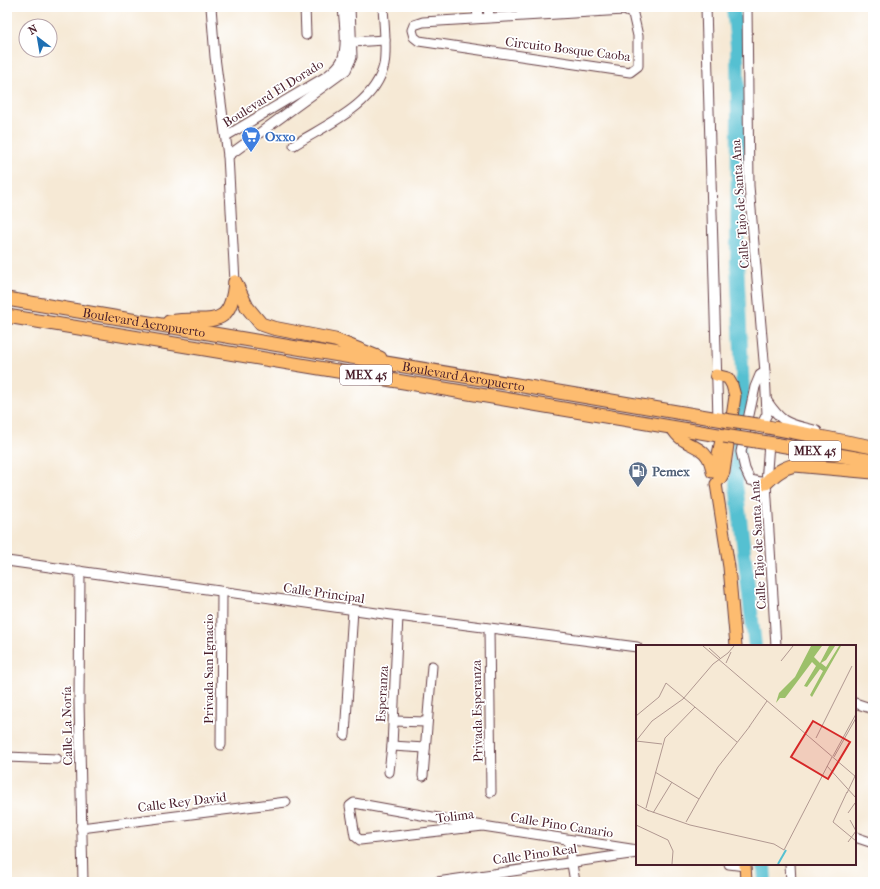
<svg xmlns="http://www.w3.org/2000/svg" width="880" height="889" viewBox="0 0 880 889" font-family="'IM FELL French Canon',serif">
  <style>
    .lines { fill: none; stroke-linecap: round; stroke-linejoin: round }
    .river { stroke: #55c0d1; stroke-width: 14 }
    .minor-casing { stroke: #643d44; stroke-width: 11 }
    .major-casing { stroke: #643d44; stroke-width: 13 }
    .highway-casing { stroke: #643d44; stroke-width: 15 }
    .minor { stroke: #fff; stroke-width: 9 }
    .major { stroke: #fdbc6f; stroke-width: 11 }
    .highway { stroke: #fdbc6f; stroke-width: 13 }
    .highway-bridge-casing { stroke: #643d44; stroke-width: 15; stroke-linecap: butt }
    .highway-bridge { stroke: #fdbc6f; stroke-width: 13 }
    .labels { text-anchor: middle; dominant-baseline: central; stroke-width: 3.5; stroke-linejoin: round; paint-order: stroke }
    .shield { fill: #fff; stroke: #80626b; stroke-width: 1 }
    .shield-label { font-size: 12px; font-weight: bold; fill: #4a1f2b }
    .street-label { font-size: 13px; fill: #4a1f2b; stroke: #fff }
    .shop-label { font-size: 13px; font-weight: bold; fill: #366cbe; stroke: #fff; text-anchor: start }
    .service-label { font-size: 13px; font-weight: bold; fill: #4e5e75; stroke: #fff; text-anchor: start }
    .inset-river { fill: none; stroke: #55c0d1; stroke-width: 2 }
    .inset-road { fill: none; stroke: #b19891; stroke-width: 1 }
    .view { fill: #d62828; fill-opacity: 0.15; stroke: #d62828; stroke-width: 2 }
    .inset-edge { fill: none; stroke: #4a1f2b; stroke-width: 2 }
  </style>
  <rect width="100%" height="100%" fill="#fff"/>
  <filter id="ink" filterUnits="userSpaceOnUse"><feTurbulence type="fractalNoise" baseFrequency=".025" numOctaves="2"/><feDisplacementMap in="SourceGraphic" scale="8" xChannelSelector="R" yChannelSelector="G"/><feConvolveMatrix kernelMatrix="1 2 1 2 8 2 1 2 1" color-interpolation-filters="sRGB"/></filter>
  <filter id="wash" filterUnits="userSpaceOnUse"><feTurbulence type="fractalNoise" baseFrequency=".012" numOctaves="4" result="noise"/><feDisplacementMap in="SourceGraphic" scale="16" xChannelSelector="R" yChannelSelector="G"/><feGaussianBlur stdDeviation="0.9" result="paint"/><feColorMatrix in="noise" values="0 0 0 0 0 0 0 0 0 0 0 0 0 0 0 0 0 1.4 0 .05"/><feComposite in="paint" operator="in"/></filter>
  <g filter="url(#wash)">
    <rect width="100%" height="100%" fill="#f6e9d5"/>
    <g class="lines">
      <g class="river">
        <polyline points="733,7 737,46 738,117 737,261 743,395 736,484 755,646"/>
        <polyline points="764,864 765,882"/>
      </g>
    </g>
  </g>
  <g filter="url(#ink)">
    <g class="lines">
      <g class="minor-casing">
        <g id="minor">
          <polyline points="211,7 215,57 228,156 235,282"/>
          <polyline points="305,7 306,35"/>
          <polyline points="477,7 478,18"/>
          <polyline points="488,7 489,17"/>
          <polyline points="706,7 718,419"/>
          <polyline points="747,7 749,186 765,372 767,414 761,426"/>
          <polygon points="624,10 633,14 638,36 638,66 630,72 419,41 414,37 412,30 414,25 423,22"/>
          <polyline points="352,42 385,40"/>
          <path d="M226 136 327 76C332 72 339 67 342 60 348 45 344 23 343 7"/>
          <path d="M294 145C326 125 375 105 384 65 387 47 384 26 383 7"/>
          <polyline points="228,156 346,70 352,57 350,7"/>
          <polyline points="765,372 760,375 755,387 741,452 745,469 750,480 766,483"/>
          <path d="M767 401C784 426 789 423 817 431"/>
          <polyline points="769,443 766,483 776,646"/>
          <polyline points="7,561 398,616 637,647"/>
          <polyline points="80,571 79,701 83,882"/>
          <polyline points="489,629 491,792"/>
          <polyline points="855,703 873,709"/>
          <polyline points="394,721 426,722"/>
          <polyline points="345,735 353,610"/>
          <polyline points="221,745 222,592"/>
          <polyline points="392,746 425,748"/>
          <polyline points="7,757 57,759"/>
          <polyline points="389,772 392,746 398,616"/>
          <polyline points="423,776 432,666"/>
          <polyline points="483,826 360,840 355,836 350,806 354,803 483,826 637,850"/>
          <polyline points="81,828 286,802"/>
          <polyline points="855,837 873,843"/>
          <polyline points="568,840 575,882"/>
          <polyline points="729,864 745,866"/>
          <polyline points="790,864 791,882"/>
          <polyline points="437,882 637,853"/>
        </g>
      </g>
      <g class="major-casing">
        <g id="major">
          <polyline points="716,375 728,378 732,385 735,396 724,472 721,478"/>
          <path d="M672 428C684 451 708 440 712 472"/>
          <polyline points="722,436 718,454 719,480 716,484 729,567 736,646"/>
          <polyline points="745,864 746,882"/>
        </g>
      </g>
      <g class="highway-casing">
        <g id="highway">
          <polyline points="235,282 247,307 261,324 273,328 335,340 380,358"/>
          <path id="s1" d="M7 299 724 420"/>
          <path d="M7 316C246 354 485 397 724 436"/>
          <path d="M169 322C208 315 230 334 235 282"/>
          <polyline points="757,425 873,447"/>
          <polyline points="756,441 873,461"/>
          <path d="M766 483C775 474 782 468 795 465L873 472"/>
        </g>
      </g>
      <use href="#minor" class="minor"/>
      <use href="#major" class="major"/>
      <use href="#highway" class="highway"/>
      <g class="highway-bridge-casing">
        <g id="highway-bridge">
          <polyline points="724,420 757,425"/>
          <polyline points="724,436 756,441"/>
        </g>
      </g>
      <use href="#highway-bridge" class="highway-bridge"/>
    </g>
  </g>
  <defs>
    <g id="supermarket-pin" transform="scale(1)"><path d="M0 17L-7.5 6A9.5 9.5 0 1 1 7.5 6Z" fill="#3f7fe0" stroke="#fff"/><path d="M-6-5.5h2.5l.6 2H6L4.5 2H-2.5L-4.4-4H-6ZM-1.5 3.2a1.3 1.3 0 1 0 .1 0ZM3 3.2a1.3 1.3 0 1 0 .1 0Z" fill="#fff"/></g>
    <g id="fuel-pin" transform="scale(1)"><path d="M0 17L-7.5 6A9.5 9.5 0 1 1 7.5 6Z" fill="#5c6f8a" stroke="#fff"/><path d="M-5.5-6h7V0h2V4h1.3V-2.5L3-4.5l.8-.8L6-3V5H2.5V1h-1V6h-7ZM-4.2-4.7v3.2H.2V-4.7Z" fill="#fff"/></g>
  </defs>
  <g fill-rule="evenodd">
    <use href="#supermarket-pin" x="251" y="136"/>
    <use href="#fuel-pin" x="638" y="471"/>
  </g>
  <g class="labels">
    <g class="shield">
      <rect x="340" y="365" width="52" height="20" rx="3"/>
      <rect x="789" y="441" width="52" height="20" rx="3"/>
    </g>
    <g class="shield-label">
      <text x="366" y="375">MEX 45</text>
      <text x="815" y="451">MEX 45</text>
    </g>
    <g class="street-label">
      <text transform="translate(568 49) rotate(7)">Circuito Bosque Caoba</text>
      <text transform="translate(273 93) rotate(-32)">Boulevard El Dorado</text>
      <text transform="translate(740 204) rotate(-94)">Calle Tajo de Santa Ana</text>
      <text stroke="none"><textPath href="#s1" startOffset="139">Boulevard Aeropuerto</textPath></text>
      <text stroke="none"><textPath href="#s1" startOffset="463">Boulevard Aeropuerto</textPath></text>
      <text transform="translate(758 545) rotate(-93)">Calle Tajo de Santa Ana</text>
      <text transform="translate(324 593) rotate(8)">Calle Principal</text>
      <text transform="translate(208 669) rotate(-90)">Privada San Ignacio</text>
      <text transform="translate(382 694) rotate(-87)">Esperanza</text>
      <text transform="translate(477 711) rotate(-91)">Privada Esperanza</text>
      <text transform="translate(67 726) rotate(-91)">Calle La Noría</text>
      <text transform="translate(182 802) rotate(-7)">Calle Rey David</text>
      <text transform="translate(455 816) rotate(-7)">Tolima</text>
      <text transform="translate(562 825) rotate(9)">Calle Pino Canario</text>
      <text transform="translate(535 854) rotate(-8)">Calle Pino Real</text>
    </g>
    <g class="shop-label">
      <text x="265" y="136">Oxxo</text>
    </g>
    <g class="service-label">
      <text x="652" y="471">Pemex</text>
    </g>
  </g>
  <g transform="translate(636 645)">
    <rect width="220" height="220" fill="#f6e9d5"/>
    <path d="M175 1H186L178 12 184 18 193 1H199L190 15 185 18 190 22 203 1H205L176 52 174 50 187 26 184 24 171 42 168 41 180 21 176 17 149 53H144L140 58 143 48 159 32Z" fill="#9cc06a"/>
    <path class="inset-river" d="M142 219 150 205"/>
    <path class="inset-road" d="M67 1 220 132M73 3 84 13M145 16 157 1M90 18 95 7M0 71 23 52 30 38 101 97M113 82 131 56M180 93 216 21M0 96 26 99M0 96 16 76 47 54 77 19 92 8 98 1M197 111 220 69M198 112 220 73M191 121 220 153M19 127 63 154 82 122 114 81M211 147 197 177 220 196M211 148 219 131M0 159 13 166M10 163 29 93 59 62M11 165 54 180 138 199 148 205 196 112M17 168 36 137M212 168 219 158M50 177 63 154M0 180 32 195 37 206 36 219M212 197 220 186 214 175"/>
    <path class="view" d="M177 76 214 97 192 134 155 112Z"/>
    <rect width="220" height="220" class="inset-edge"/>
  </g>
  <rect width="880" height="889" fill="none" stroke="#fff" stroke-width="24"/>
  <g transform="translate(38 38) rotate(329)"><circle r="19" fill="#ffffff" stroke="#b7a5aa"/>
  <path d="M0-3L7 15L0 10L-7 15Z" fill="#1f6fb2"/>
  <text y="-6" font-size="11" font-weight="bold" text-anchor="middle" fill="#4a1f2b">N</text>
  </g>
</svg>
